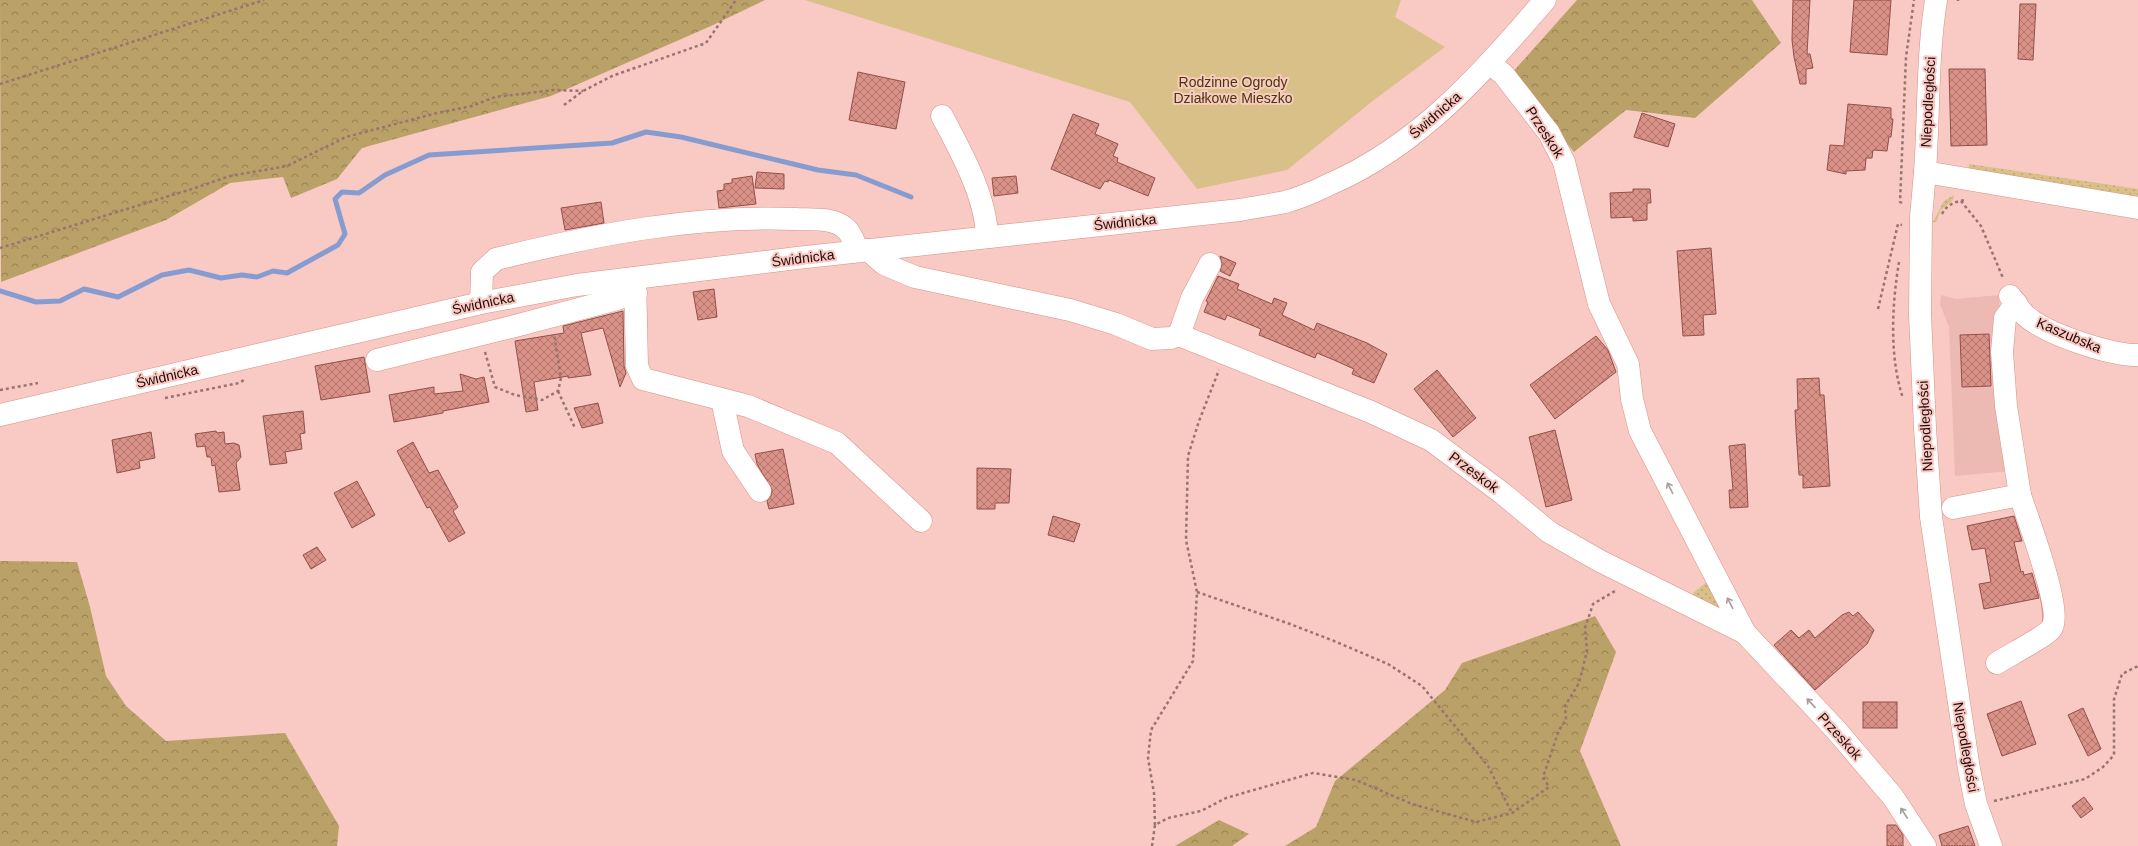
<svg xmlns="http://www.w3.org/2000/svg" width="2138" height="846" viewBox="0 0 2138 846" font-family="Arial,sans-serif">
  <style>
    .built { fill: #ecbab3 }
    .grass { fill: url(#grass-dots) }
    .forest { fill: url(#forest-crowns) }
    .garden { fill: #d8c088 }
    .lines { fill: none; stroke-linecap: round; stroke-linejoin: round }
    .stream { stroke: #869cd1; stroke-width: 5 }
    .building { fill: url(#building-cross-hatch); stroke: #925049 }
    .minor-casing { stroke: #d99087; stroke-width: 23 }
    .major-casing { stroke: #d99087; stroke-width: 23 }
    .path { stroke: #98736f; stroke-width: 2.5; stroke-dasharray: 3 3; stroke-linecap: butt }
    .minor { stroke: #fff; stroke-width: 22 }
    .major { stroke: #fff; stroke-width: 22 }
    .oneway { stroke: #a79d9c }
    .labels { text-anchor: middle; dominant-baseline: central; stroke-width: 4; stroke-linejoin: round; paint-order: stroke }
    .park-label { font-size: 14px; fill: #493806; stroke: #f8cac3 }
    .street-label { font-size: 14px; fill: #240a08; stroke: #f8cac3 }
  </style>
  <defs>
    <pattern id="grass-dots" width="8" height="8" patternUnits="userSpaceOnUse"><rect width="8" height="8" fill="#d8c088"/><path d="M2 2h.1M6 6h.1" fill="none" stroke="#b9a474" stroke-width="1.8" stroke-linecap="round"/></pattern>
    <pattern id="forest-crowns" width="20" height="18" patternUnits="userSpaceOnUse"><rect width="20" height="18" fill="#baa167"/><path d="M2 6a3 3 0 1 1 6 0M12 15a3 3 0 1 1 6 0" fill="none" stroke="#978153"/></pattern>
    <pattern id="building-cross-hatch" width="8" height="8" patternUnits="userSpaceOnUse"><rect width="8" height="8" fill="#da9188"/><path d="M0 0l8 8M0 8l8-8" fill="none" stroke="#b1756d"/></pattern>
  </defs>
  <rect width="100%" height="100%" fill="#f8cac3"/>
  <polygon class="built" points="1941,295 1956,299 1998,295 2001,313 2011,471 1955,476 1949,327 1940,304"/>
  <g class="grass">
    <polygon points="1969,164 2138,189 2138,197 1968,170"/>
    <polygon points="1954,195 1953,200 1941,210 1936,222 1933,222 1944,201"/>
    <polygon points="1707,582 1729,612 1692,597 1693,593"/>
  </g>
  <g class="forest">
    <polygon points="0,0 765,0 711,26 551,96 362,148 337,179 291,198 283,177 230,183 166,220 1,282"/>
    <polygon points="1577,0 1752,0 1781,43 1695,118 1626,110 1574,152 1511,74"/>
    <polygon points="0,561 77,562 90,607 106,676 126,706 166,741 285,733 339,826 337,846 0,846"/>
    <polygon points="1595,616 1616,652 1580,751 1621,846 1285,846 1316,827 1335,781 1445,690 1462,663"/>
    <polygon points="1219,820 1249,834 1232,846 1175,846"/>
  </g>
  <polygon class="garden" points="805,0 1401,0 1395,17 1445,47 1374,100 1287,170 1197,189 1130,102"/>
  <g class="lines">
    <polyline class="stream" points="0,291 36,302 60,301 84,289 118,297 162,275 189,270 221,278 242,275 257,277 273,271 287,273 338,245 345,234 335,199 342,192 359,193 385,175 429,155 612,143 646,132 681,137 818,170 856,175 911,197"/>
  </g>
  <g class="building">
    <polygon points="1793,0 1810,0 1807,54 1810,54 1813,68 1806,69 1806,84 1800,84 1794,57 1792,40"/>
    <polygon points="1854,0 1891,0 1887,55 1850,52"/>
    <polygon points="2020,4 2036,4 2033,60 2018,59"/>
    <polygon points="1949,69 1985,69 1987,145 1951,146"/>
    <polygon points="858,72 905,82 896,129 849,120"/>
    <polygon points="1848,104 1891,108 1891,119 1893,119 1891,137 1889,137 1887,151 1873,150 1872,158 1866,158 1865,170 1846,171 1846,174 1827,170 1830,145 1844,146"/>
    <polygon points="1642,113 1675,124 1668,147 1634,137"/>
    <polygon points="1073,114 1099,124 1095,134 1118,144 1113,156 1118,158 1117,162 1155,178 1148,196 1109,180 1108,182 1105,181 1100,189 1051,169"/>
    <polygon points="757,172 784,174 784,189 755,188"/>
    <polygon points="752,176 756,204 719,208 717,191 724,190 724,184 732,183 732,179"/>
    <polygon points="1016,176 1018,193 994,196 992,178"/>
    <polygon points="1633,189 1650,189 1651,203 1647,203 1647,220 1633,221 1633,217 1611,218 1610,193 1633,192"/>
    <polygon points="601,202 604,223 565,230 561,208"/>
    <polygon points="1711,248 1716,314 1703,315 1704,335 1683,336 1677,251"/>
    <polygon points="1220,256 1236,263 1230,276 1220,271 1222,264"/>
    <polygon points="1218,276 1239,284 1237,289 1272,304 1274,298 1287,303 1282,315 1314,330 1317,323 1367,343 1387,354 1374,383 1352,374 1354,369 1334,360 1317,353 1315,358 1259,335 1261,329 1227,315 1225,320 1204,312 1208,302 1206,301"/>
    <polygon points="714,289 717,317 698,320 693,292"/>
    <polygon points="623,311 624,366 626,373 620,387 603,328 581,333 591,375 568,378 568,376 534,382 538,410 526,412 515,341 564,333 563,326"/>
    <polygon points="1989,334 1991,386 1962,387 1960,335"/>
    <polygon points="1596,336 1608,350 1616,372 1555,419 1530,385"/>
    <polygon points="364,357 370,392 321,400 315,366"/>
    <polygon points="1437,370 1476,418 1453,437 1414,389"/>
    <polygon points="460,374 476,379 484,377 489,402 443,411 443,413 394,422 389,395 434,387 434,394 463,391"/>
    <polygon points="1819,378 1820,395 1824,395 1830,486 1803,488 1803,475 1799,475 1796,430 1795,410 1798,410 1797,379"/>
    <polygon points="598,403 603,423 582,428 574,408"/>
    <polygon points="303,411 305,433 300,434 302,449 285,452 287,463 270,465 263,416"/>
    <polygon points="1555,430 1572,500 1546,507 1529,437"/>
    <polygon points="216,431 217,433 224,432 225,444 234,443 239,445 241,457 236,463 240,490 219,492 215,465 212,466 211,457 207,457 205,446 197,447 195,434"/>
    <polygon points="151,432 155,458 139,461 140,468 117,473 112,440"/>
    <polygon points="413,442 429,473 438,470 458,507 453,511 465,533 449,542 430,507 427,508 397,451"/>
    <polygon points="1745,444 1748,507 1730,508 1729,490 1733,490 1729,446"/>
    <polygon points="783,449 794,504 769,509 767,501 771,496 772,490 757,464 755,454"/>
    <polygon points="977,468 1011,469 1009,503 995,503 995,509 977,509"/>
    <polygon points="357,481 375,515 352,528 334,493"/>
    <polygon points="1053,516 1080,524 1074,542 1048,535"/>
    <polygon points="2014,516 2022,541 2014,542 2021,572 2023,571 2024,575 2032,573 2039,598 1984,609 1979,584 1991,582 1985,548 1972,550 1967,526"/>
    <polygon points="317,547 326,560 311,569 303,555"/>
    <polygon points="1849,612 1853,616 1858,612 1874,630 1867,644 1815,690 1774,645 1791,630 1799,638 1809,630 1815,638 1842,615"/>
    <polygon points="2021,701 2036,744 2002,756 1987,714"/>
    <rect x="1863" y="702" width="34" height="26"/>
    <polygon points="2083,708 2101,749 2088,756 2068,715"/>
    <polygon points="2084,797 2093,809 2081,818 2072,806"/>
    <polygon points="1887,825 1896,825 1903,835 1903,846 1887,846"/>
    <polygon points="1968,826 1975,846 1942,846 1939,835"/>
  </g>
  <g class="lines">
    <g class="minor-casing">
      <g id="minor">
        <polyline points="1490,63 1504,75 1549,133 1564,162 1599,304 1628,364 1632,399 1640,431 1745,633 1836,730 1893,797 1925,846"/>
        <path d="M942 116C961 152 986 196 987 237"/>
        <polyline points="1925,172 1921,217 1920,314 1925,428 1931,517 1969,769 1976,804 1991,846"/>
        <polyline points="868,250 884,264 915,277 1070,310 1116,324 1152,339 1171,338 1179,335 1371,412 1431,440 1502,493 1549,532 1600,561 1745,633"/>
        <polyline points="635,278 637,366 643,379 748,406 837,443 921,521"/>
        <path d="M2010 296C2014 301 2018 308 2023 313 2041 333 2112 356 2138 355"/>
        <path d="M481 303 482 272 496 259C594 235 694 215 795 219 811 220 832 217 845 228 851 232 855 245 858 251"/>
        <polyline points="1179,335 1192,298 1210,264"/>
        <polyline points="377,360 515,326 617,299 636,293"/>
        <polyline points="722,400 733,451 760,491"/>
        <polyline points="1953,508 2020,495 2006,406 2002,352 2005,318 2016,303"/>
        <path d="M1997 663C2006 657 2046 636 2051 629 2064 613 2027 517 2020 495"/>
      </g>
    </g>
    <g class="major-casing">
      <g id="major">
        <path d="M1936 0C1927 57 1929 115 1925 172L2138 208"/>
        <path d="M0 415 481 303 577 285 797 258 1240 210C1255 207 1270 205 1285 202 1300 198 1316 191 1330 184 1420 145 1482 73 1545 0"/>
      </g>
    </g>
    <g class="path">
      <polyline points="1958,1 1958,0"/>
      <polyline points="0,84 264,0"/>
      <polyline points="564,105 583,91 612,76 706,43 736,0"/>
      <polyline points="1961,201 1981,226 2003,278"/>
      <polyline points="1902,203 1900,202 1906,57 1914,0"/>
      <path d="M1942 214C1947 204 1956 201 1967 200"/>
      <polyline points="0,248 192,189 230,176 287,166 346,137 437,113 472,106 495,97 554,90 583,91"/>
      <path d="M1899 262C1892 304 1889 357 1903 398"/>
      <polyline points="1878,309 1898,224 1902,225"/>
      <polyline points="485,352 495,387 515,395 542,400 558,391 561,378 554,334"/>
      <polyline points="0,390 38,383"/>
      <polyline points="558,391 575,428"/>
      <polyline points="165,398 239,383 244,380"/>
      <polyline points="1197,592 1290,624 1334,641 1388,664 1422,686 1488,766 1512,813"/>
      <polyline points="1994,801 2085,779 2103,767 2114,755 2114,699 2122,674 2138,666"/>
      <polyline points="1155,825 1154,793 1148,758 1151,730 1193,661 1197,592 1186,540 1188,456 1199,421 1219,370"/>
      <polyline points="1152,846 1155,825 1168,818 1201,811 1226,798 1313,773 1356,780 1412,804 1476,822 1512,813 1549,787 1543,777 1559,730 1566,720 1565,706 1579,683 1587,651 1585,628 1593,604 1615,591"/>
    </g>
    <use href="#minor" class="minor"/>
    <use href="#major" class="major"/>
  </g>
  <defs><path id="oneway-shaft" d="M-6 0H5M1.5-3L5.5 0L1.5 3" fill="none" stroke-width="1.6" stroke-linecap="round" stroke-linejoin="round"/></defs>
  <g class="oneway">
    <use href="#oneway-shaft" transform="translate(1670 488) rotate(-117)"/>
    <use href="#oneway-shaft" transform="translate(1730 603) rotate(-117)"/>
    <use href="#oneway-shaft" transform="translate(1811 703) rotate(-133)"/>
    <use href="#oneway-shaft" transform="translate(1904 813) rotate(-123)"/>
  </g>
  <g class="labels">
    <g class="park-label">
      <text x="1233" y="82">Rodzinne Ogrody<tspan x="1233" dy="16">Działkowe Mieszko</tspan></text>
    </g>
    <g class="street-label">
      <text transform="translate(1928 102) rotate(-87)">Niepodległości</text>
      <text transform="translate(1435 115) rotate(-41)">Świdnicka</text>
      <text transform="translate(1545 132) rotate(57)">Przeskok</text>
      <text transform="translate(1125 222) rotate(-6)">Świdnicka</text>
      <text transform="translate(803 258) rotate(-7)">Świdnicka</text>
      <text transform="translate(483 303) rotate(-12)">Świdnicka</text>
      <text transform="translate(2069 335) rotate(23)">Kaszubska</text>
      <text transform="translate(167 376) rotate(-13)">Świdnicka</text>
      <text transform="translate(1925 426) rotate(-93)">Niepodległości</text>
      <text transform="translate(1474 472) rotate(37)">Przeskok</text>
      <text transform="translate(1840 736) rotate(48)">Przeskok</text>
      <text transform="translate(1966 747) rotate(80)">Niepodległości</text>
    </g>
  </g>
</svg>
